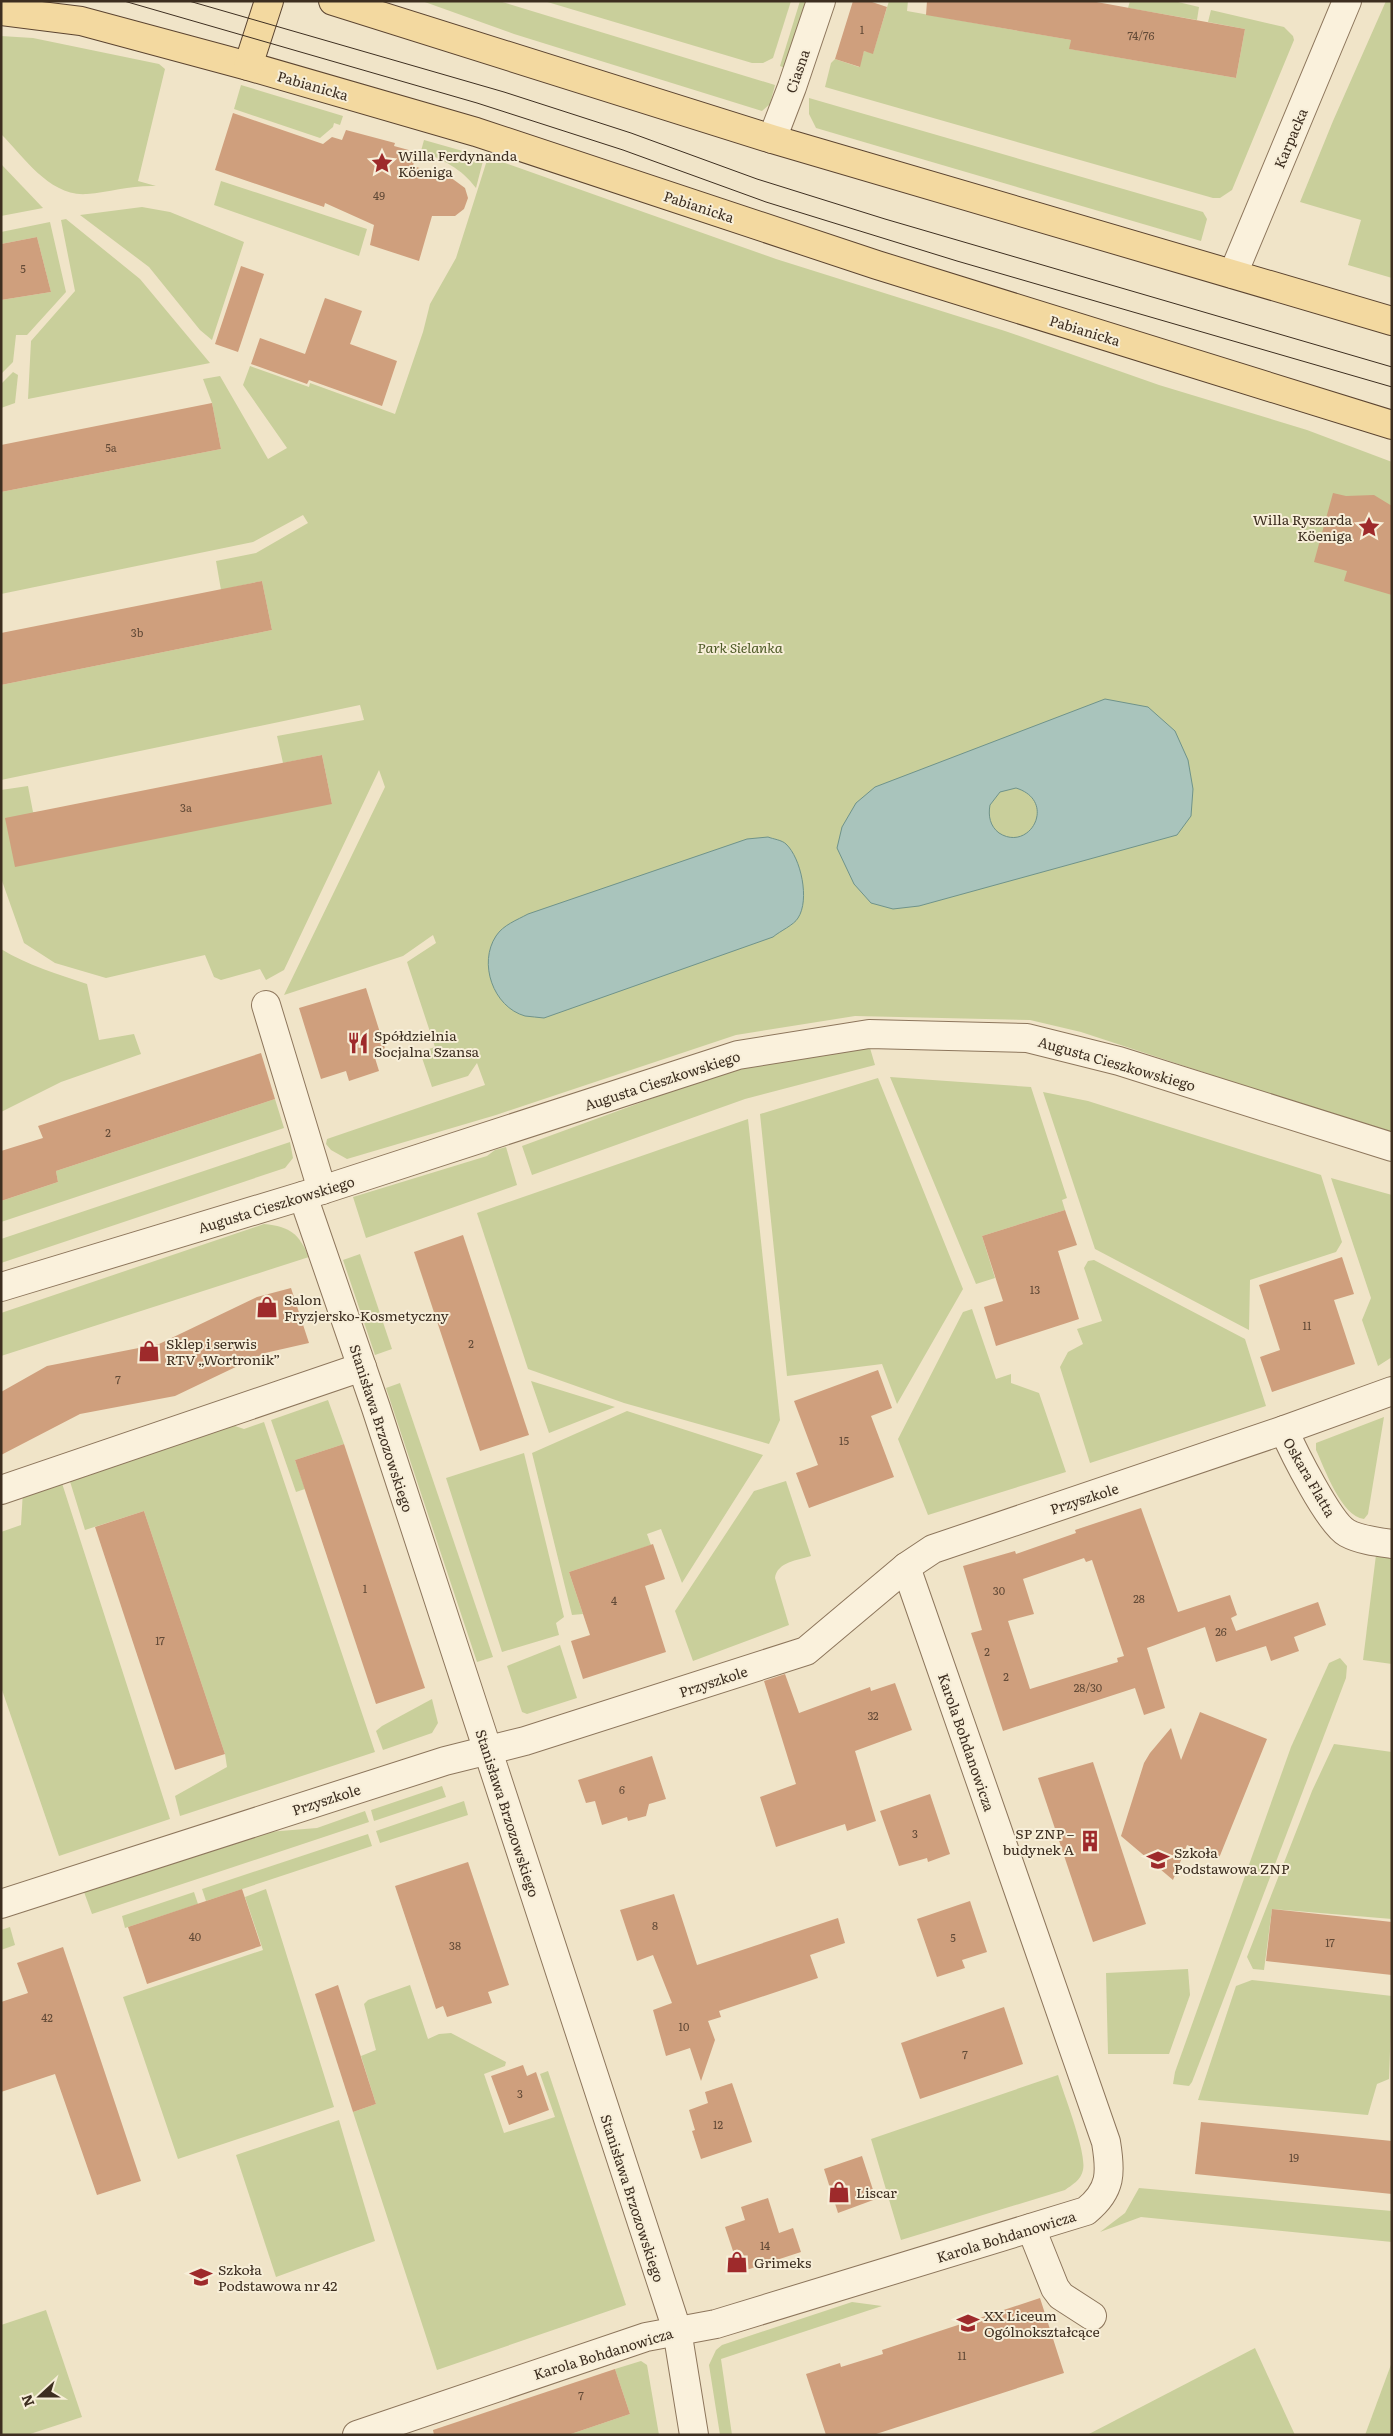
<svg xmlns="http://www.w3.org/2000/svg" width="1393" height="2436" viewBox="0 0 1393 2436" font-family="Literata,serif">
  <style>
    .green { fill: #c9cf9b }
    .water { fill: #a9c4bc; stroke: #6f938a; fill-rule: evenodd }
    .building { fill: #cf9f7d; fill-rule: evenodd }
    .lines { fill: none; stroke-linecap: round; stroke-linejoin: round }
    .minor-casing { stroke: #8d765c; stroke-width: 30 }
    .major-casing { stroke: #5b4430; stroke-width: 30 }
    .minor { stroke: #faf1dc; stroke-width: 28 }
    .major { stroke: #f3d9a0; stroke-width: 28 }
    .tram { stroke: #3d2e20; stroke-width: 1 }
    .labels { text-anchor: middle; dominant-baseline: central; stroke-width: 4; stroke-linejoin: round; paint-order: stroke }
    .number-label { font-size: 11px; fill: #624a37 }
    .street-label { font-size: 14px; fill: #3d2e20; stroke: #f7eed8 }
    .poi-label { font-size: 14px; fill: #3d2e20; stroke: #f7eed8; text-anchor: start }
    .park-label { font-size: 14px; font-style: italic; fill: #4d5a26; stroke: #f7eed8 }
  </style>
  <rect width="100%" height="100%" fill="#f0e4c8"/>
  <g class="green">
    <polygon points="422,1 499,1 775,85 770,104 762,111 514,34"/>
    <polygon points="544,1 791,1 773,58 763,63 752,63"/>
    <polygon points="800,1 809,1 785,68 780,66"/>
    <polygon points="889,1 908,1 907,11 1071,40 1070,49 1236,78 1245,29 1208,22 1211,10 1284,27 1293,36 1294,40 1232,190 1220,198 1213,198 825,87 831,63 835,59 859,67 864,51 873,53"/>
    <polygon points="1130,1 1174,1 1199,7 1197,20 1128,8"/>
    <polygon points="1386,1 1392,1 1392,278 1348,265 1361,220 1300,202 1333,121"/>
    <path d="M1 36 33 38 159 64 165 69 138 181 156 186C132 185 110 192 87 194 50 197 24 157 1 134Z"/>
    <polygon points="241,85 343,116 340,125 334,123 333,127 320,138 234,109"/>
    <polygon points="809,98 1203,212 1207,219 1201,241 816,128 809,114"/>
    <path d="M424 140 484 157 476 188C461 168 443 160 421 151Z"/>
    <polygon points="488,157 776,259 1005,331 1159,385 1307,430 1392,462 1392,1134 1081,1032 1030,1020 855,1016 736,1035 496,1115 347,1159 331,1150 326,1144 327,1139 485,1085 477,1063 468,1076 432,1087 420,1052 435,1047 407,962 436,943 433,935 403,956 284,995 385,787 379,770 284,970 266,980 260,969 221,980 214,977 205,955 106,978 55,963 24,943 1,878 1,790 28,786 33,812 332,804 322,755 283,763 277,736 364,720 360,705 1,780 1,685 272,630 262,581 221,590 216,561 256,553 308,523 303,515 253,542 1,594 1,492 221,449 212,403 203,379 220,376 268,459 287,448 243,385 250,366 309,387 310,383 395,414 423,332 430,304 456,258"/>
    <polygon points="1,164 43,208 1,216"/>
    <polygon points="221,181 367,229 359,256 214,205"/>
    <polygon points="142,207 170,212 244,242 212,340 200,330 149,267 80,215"/>
    <polygon points="66,219 140,279 210,363 28,399 31,341 75,291 61,220"/>
    <polygon points="50,222 66,292 27,335 16,335 13,362 1,374 1,300 51,292 37,237 1,244 1,232"/>
    <polygon points="13,372 18,375 15,403 1,408 1,384"/>
    <path d="M1 949C27 965 57 974 87 984L99 1040 134 1034 141 1054 61 1082 1 1112Z"/>
    <polygon points="870,1048 875,1065 745,1099 532,1175 522,1146 716,1075 767,1061"/>
    <polygon points="890,1077 1031,1087 1067,1198 1062,1200 1065,1210 982,1236 995,1278 976,1284"/>
    <polygon points="878,1078 963,1289 897,1404 882,1364 787,1376 760,1114"/>
    <polygon points="1043,1092 1088,1101 1321,1175 1342,1242 1336,1252 1250,1280 1249,1330 1095,1249"/>
    <polygon points="275,1099 284,1128 1,1222 1,1201 58,1182 56,1171"/>
    <polygon points="748,1119 780,1420 769,1444 624,1403 528,1369 477,1213"/>
    <polygon points="290,1142 293,1158 285,1168 1,1263 1,1239"/>
    <polygon points="506,1147 517,1185 366,1238 353,1197 487,1156 495,1150"/>
    <polygon points="1331,1178 1392,1195 1392,1357 1378,1366 1362,1320 1371,1298"/>
    <path d="M264 1224C291 1227 298 1233 309 1257L1 1356V1313Z"/>
    <polygon points="360,1254 392,1349 375,1355 343,1260"/>
    <polygon points="1094,1260 1245,1339 1266,1406 1090,1463 1060,1367 1068,1352 1083,1344 1077,1329 1102,1321 1084,1268 1088,1261"/>
    <polygon points="972,1309 996,1379 1011,1374 1011,1383 1039,1393 1066,1472 928,1515 898,1439 963,1312"/>
    <polygon points="531,1381 615,1407 549,1433"/>
    <polygon points="400,1383 493,1657 477,1662 386,1388"/>
    <polygon points="328,1400 344,1444 295,1460 305,1489 296,1492 271,1420"/>
    <polygon points="627,1411 763,1455 682,1583 661,1529 647,1534 651,1545 569,1572 583,1614 572,1615 532,1453"/>
    <path d="M1384 1417 1368 1514 1364 1519C1341 1516 1325 1469 1316 1450V1443Z"/>
    <polygon points="264,1422 375,1752 180,1816 175,1796 227,1767 225,1754 144,1511 85,1530 68,1475 226,1423 244,1429"/>
    <polygon points="524,1453 564,1617 556,1623 559,1635 502,1652 446,1478"/>
    <polygon points="60,1477 170,1819 59,1856 1,1687 1,1532 21,1525 23,1490"/>
    <path d="M786 1481 811 1556C798 1560 777 1562 775 1578L789 1625 693 1661 675 1611 754 1491Z"/>
    <polygon points="1376,1555 1392,1557 1392,1664 1363,1660"/>
    <polygon points="560,1645 577,1698 527,1714 522,1712 507,1666"/>
    <polygon points="1340,1658 1347,1666 1346,1678 1192,2082 1189,2086 1173,2084 1175,2072 1291,1747 1329,1663"/>
    <polygon points="432,1699 438,1723 432,1733 383,1750 376,1731 382,1726"/>
    <polygon points="1334,1744 1392,1752 1392,1919 1272,1909 1264,1970 1253,1969 1247,1957 1312,1791"/>
    <polygon points="442,1786 446,1797 374,1821 371,1810"/>
    <polygon points="464,1801 468,1815 380,1843 376,1831"/>
    <polygon points="365,1811 369,1822 92,1914 84,1892 268,1832 317,1828"/>
    <polygon points="368,1834 372,1846 206,1901 202,1889"/>
    <polygon points="266,1889 334,2107 178,2159 123,1997 263,1950 245,1897"/>
    <polygon points="194,1892 198,1904 125,1928 122,1916"/>
    <polygon points="10,1927 15,1945 1,1950 1,1930"/>
    <polygon points="1188,1969 1190,1995 1169,2054 1108,2054 1106,1973"/>
    <polygon points="1252,1980 1392,1996 1389,2079 1377,2084 1368,2115 1198,2100 1236,1986"/>
    <polygon points="410,1985 428,2039 439,2034 451,2033 506,2062 505,2066 484,2074 504,2133 555,2117 540,2074 548,2071 626,2305 437,2370 353,2112 376,2104 361,2056 376,2050 364,2004 368,2000"/>
    <path d="M1058 2075C1064 2095 1087 2153 1083 2170 1081 2180 1072 2185 1065 2190L901 2240 871 2139Z"/>
    <polygon points="339,2120 375,2241 276,2277 236,2155"/>
    <polygon points="1139,2188 1392,2211 1392,2242 1141,2217 1100,2232 1125,2213"/>
    <polygon points="852,2302 882,2306 721,2359 732,2435 720,2435 709,2365 716,2350 722,2345"/>
    <polygon points="46,2310 82,2417 27,2435 1,2435 1,2325"/>
    <polygon points="1255,2348 1295,2435 1087,2435"/>
    <polygon points="641,2361 647,2365 659,2435 568,2435 630,2414 615,2369"/>
    <polygon points="1392,2362 1392,2435 1365,2435"/>
  </g>
  <g class="water">
    <path d="M1105 699 1148 707 1175 731 1188 760 1193 789 1191 816 1177 835 919 906 893 909 871 903 854 884 837 848 842 827 856 803 875 787ZM1016 788C1058 801 1030 853 999 833 990 826 988 816 990 805L1000 792Z"/>
    <path d="M768 837C773 839 782 840 786 844 801 858 810 900 798 918 794 925 780 931 773 937L544 1018C538 1017 531 1017 525 1016 493 1007 478 963 496 936 503 925 517 920 528 914L747 839Z"/>
  </g>
  <g class="building">
    <polygon points="853,1 869,1 887,7 873,54 864,51 860,67 835,59"/>
    <polygon points="927,1 1091,1 1245,29 1236,78 1069,49 1071,40 926,15"/>
    <polygon points="233,113 323,144 332,137 342,140 346,130 395,143 394,146 416,152 413,166 450,177 465,188 468,198 464,209 455,216 432,216 419,261 370,245 374,225 325,203 324,207 215,170"/>
    <polygon points="37,237 51,292 1,300 1,244"/>
    <polygon points="241,266 264,274 238,352 215,344"/>
    <polygon points="325,298 362,311 350,344 397,361 382,406 309,380 307,384 251,364 260,338 305,354"/>
    <polygon points="212,403 221,449 1,492 1,445"/>
    <polygon points="1333,493 1346,496 1374,495 1392,506 1392,595 1344,581 1347,571 1314,562"/>
    <polygon points="262,581 272,630 1,685 1,633"/>
    <polygon points="322,755 332,804 15,867 5,818"/>
    <polygon points="366,988 387,1055 375,1058 379,1071 349,1081 346,1071 321,1079 299,1008"/>
    <polygon points="261,1053 275,1099 56,1171 58,1182 1,1201 1,1151 43,1138 38,1126"/>
    <polygon points="1065,1210 1077,1245 1058,1251 1079,1319 996,1346 984,1307 1003,1301 982,1236"/>
    <polygon points="463,1235 529,1435 480,1451 414,1252"/>
    <polygon points="1342,1257 1354,1294 1334,1300 1355,1364 1272,1392 1260,1357 1280,1350 1259,1285"/>
    <polygon points="291,1288 309,1343 265,1353 175,1396 80,1414 1,1455 1,1392 47,1366 159,1344 257,1297"/>
    <polygon points="878,1370 892,1408 871,1416 894,1477 809,1508 796,1473 818,1465 794,1401"/>
    <polygon points="344,1444 425,1688 376,1704 295,1460"/>
    <path d="M1141 1508 1178 1612 1230 1595 1237 1615 1231 1618 1236 1631 1318 1602 1326 1625 1294 1637 1299 1651 1271 1661 1266 1646 1216 1662 1205 1627 1147 1648 1165 1708 1144 1715 1135 1688 1003 1731 971 1633 982 1630 963 1566 1015 1551 1016 1554 1076 1533 1075 1530ZM1084 1558 1086 1562 1092 1560 1124 1656 1117 1658 1118 1662 1030 1689 1008 1621 1034 1614 1023 1579Z"/>
    <polygon points="144,1511 225,1754 175,1770 95,1527"/>
    <polygon points="653,1544 665,1579 645,1586 666,1652 583,1679 571,1641 590,1635 569,1572"/>
    <polygon points="785,1674 799,1713 870,1687 871,1691 895,1683 912,1730 855,1751 876,1821 847,1831 845,1824 776,1847 760,1797 796,1784 764,1681"/>
    <polygon points="1200,1712 1267,1739 1219,1858 1187,1845 1173,1880 1121,1836 1144,1763 1150,1753 1171,1728 1181,1760"/>
    <polygon points="652,1756 666,1799 649,1804 646,1816 628,1821 627,1817 602,1825 595,1801 586,1803 578,1780"/>
    <polygon points="1093,1762 1146,1924 1093,1942 1038,1778"/>
    <polygon points="930,1794 950,1854 928,1862 927,1858 899,1866 880,1811"/>
    <polygon points="468,1862 509,1985 488,1992 492,2003 447,2017 443,2006 436,2009 395,1886"/>
    <polygon points="242,1889 261,1946 147,1984 128,1927"/>
    <polygon points="674,1894 697,1965 838,1918 845,1943 810,1955 818,1978 719,2011 721,2017 708,2021 715,2040 701,2081 690,2048 666,2056 653,2010 672,2003 653,1955 637,1961 620,1910"/>
    <polygon points="970,1901 987,1952 962,1960 965,1968 937,1977 917,1919"/>
    <polygon points="1272,1909 1392,1922 1392,1975 1266,1961"/>
    <polygon points="63,1947 141,2181 97,2195 55,2074 1,2092 1,2002 28,1993 17,1963"/>
    <polygon points="338,1985 376,2104 353,2112 315,1994"/>
    <polygon points="1004,2007 1023,2064 920,2099 901,2043"/>
    <polygon points="523,2065 527,2076 536,2072 549,2110 509,2125 491,2076"/>
    <polygon points="732,2083 752,2142 701,2159 692,2131 695,2130 689,2110 708,2103 705,2092"/>
    <polygon points="1201,2122 1392,2141 1392,2194 1195,2174"/>
    <polygon points="862,2156 876,2199 838,2213 824,2169"/>
    <polygon points="768,2198 779,2233 793,2228 801,2252 740,2272 725,2227 745,2220 741,2207"/>
    <polygon points="1040,2298 1064,2373 873,2435 826,2435 806,2374 840,2363 841,2367 883,2354 882,2350"/>
    <polygon points="615,2369 630,2414 568,2435 434,2435 433,2430"/>
  </g>
  <g class="lines">
    <g class="minor-casing">
      <g id="minor">
        <polyline points="772,139 792,87 821,1"/>
        <polyline points="1233,274 1347,1"/>
        <polyline points="266,1005 322,1190"/>
        <polyline points="303,1196 376,1408 677,2330 694,2435"/>
        <polyline points="1,1287 322,1190 738,1055 869,1034 1027,1038 1119,1061 1392,1147"/>
        <path d="M1284 1430C1293 1451 1329 1523 1347 1533 1360 1540 1377 1542 1392 1544"/>
        <polyline points="1,1490 362,1367"/>
        <polyline points="1,1904 445,1761 525,1741 806,1651 906,1567 933,1549 1284,1430 1392,1391"/>
        <polyline points="1031,2228 1055,2288 1061,2296 1092,2316"/>
        <path d="M357 2435 646 2337 716 2324 1086 2211C1112 2190 1111 2172 1106 2142L906 1567"/>
      </g>
    </g>
    <g class="major-casing">
      <g id="major">
        <polyline points="333,1 772,139 1392,321"/>
        <polyline points="1,11 81,21 248,66 476,132 877,265 1392,425"/>
        <polyline points="248,66 269,1"/>
      </g>
    </g>
    <use href="#minor" class="minor"/>
    <use href="#major" class="major"/>
    <g class="tram">
      <polyline points="124,1 477,103 623,150 766,202 957,261 1392,387"/>
      <polyline points="189,1 504,92 631,133 757,179 885,219 1392,367"/>
    </g>
  </g>
  <defs>
    <g id="sight-bare" transform="scale(1.725)"><path d="M0-6L1.8-2.2L6-1.7L2.9 1.2L3.7 5.4L0 3.3L-3.7 5.4L-2.9 1.2L-6-1.7L-1.8-2.2Z" fill="#9e2a2b" stroke="#f7eed8" stroke-width="2.5" paint-order="stroke"/></g>
    <g id="restaurant-bare" transform="scale(1.725)"><path d="M-5-6h1v4h1v-4h1v4h1v-4h1v5L-1.5 .5V6h-2V.5L-5-1ZM5-6V6H3V1.5H1.5Q1.5-4 5-6Z" fill="#9e2a2b" stroke="#f7eed8" stroke-width="2.5" paint-order="stroke"/></g>
    <g id="shop-bare" transform="scale(1.725)"><path d="M-5-2.5h2.3a2.7 3.5 0 0 1 5.4 0H5L5.5 6h-11ZM-1.5-2.5h3a1.5 2.3 0 0 0-3 0Z" fill="#9e2a2b" stroke="#f7eed8" stroke-width="2.5" paint-order="stroke"/></g>
    <g id="building-bare" transform="scale(1.725)"><path d="M-4-6H4V6H1V3H-1V6H-4ZM-2.5-4.3h1.7v1.8h-1.7ZM.8-4.3h1.7v1.8H.8ZM-2.5-1h1.7V.8h-1.7ZM.8-1h1.7V.8H.8Z" fill="#9e2a2b" stroke="#f7eed8" stroke-width="2.5" paint-order="stroke"/></g>
    <g id="school-bare" transform="scale(1.725)"><path d="M0-5L7-2L0 1L-7-2ZM-4 1L0 2.5L4 1V4Q0 6-4 4Z" fill="#9e2a2b" stroke="#f7eed8" stroke-width="2.5" paint-order="stroke"/></g>
  </defs>
  <g fill-rule="evenodd">
    <use href="#sight-bare" x="382" y="163"/>
    <use href="#sight-bare" x="1369" y="527"/>
    <use href="#restaurant-bare" x="358" y="1043"/>
    <use href="#shop-bare" x="267" y="1307"/>
    <use href="#shop-bare" x="149" y="1351"/>
    <use href="#building-bare" x="1090" y="1841"/>
    <use href="#school-bare" x="1158" y="1860"/>
    <use href="#shop-bare" x="839" y="2192"/>
    <use href="#shop-bare" x="737" y="2262"/>
    <use href="#school-bare" x="201" y="2277"/>
    <use href="#school-bare" x="968" y="2323"/>
  </g>
  <g class="labels">
    <g class="number-label">
      <text x="862" y="29">1</text>
      <text x="1141" y="35">74/76</text>
      <text x="379" y="195">49</text>
      <text x="23" y="268">5</text>
      <text x="111" y="447">5a</text>
      <text x="137" y="632">3b</text>
      <text x="186" y="807">3a</text>
      <text x="108" y="1132">2</text>
      <text x="1035" y="1289">13</text>
      <text x="1307" y="1325">11</text>
      <text x="471" y="1343">2</text>
      <text x="118" y="1379">7</text>
      <text x="844" y="1440">15</text>
      <text x="365" y="1588">1</text>
      <text x="999" y="1590">30</text>
      <text x="1139" y="1598">28</text>
      <text x="614" y="1600">4</text>
      <text x="1221" y="1631">26</text>
      <text x="160" y="1640">17</text>
      <text x="987" y="1651">2</text>
      <text x="1006" y="1676">2</text>
      <text x="1088" y="1687">28/30</text>
      <text x="873" y="1715">32</text>
      <text x="622" y="1789">6</text>
      <text x="915" y="1833">3</text>
      <text x="655" y="1925">8</text>
      <text x="195" y="1936">40</text>
      <text x="953" y="1937">5</text>
      <text x="1330" y="1942">17</text>
      <text x="455" y="1945">38</text>
      <text x="47" y="2017">42</text>
      <text x="684" y="2026">10</text>
      <text x="965" y="2054">7</text>
      <text x="520" y="2093">3</text>
      <text x="718" y="2124">12</text>
      <text x="1294" y="2157">19</text>
      <text x="765" y="2245">14</text>
      <text x="962" y="2355">11</text>
      <text x="581" y="2395">7</text>
    </g>
    <g class="street-label">
      <text transform="translate(797 71) rotate(-71)">Ciasna</text>
      <text transform="translate(313 85) rotate(16)">Pabianicka</text>
      <text transform="translate(1290 138) rotate(-67)">Karpacka</text>
      <text transform="translate(699 206) rotate(18)">Pabianicka</text>
      <text transform="translate(1085 330) rotate(17)">Pabianicka</text>
      <text transform="translate(1117 1063) rotate(16)">Augusta Cieszkowskiego</text>
      <text transform="translate(662 1080) rotate(-18)">Augusta Cieszkowskiego</text>
      <text transform="translate(276 1204) rotate(-17)">Augusta Cieszkowskiego</text>
      <text transform="translate(382 1428) rotate(72)">Stanisława Brzozowskiego</text>
      <text transform="translate(1310 1477) rotate(60)">Oskara Flatta</text>
      <text transform="translate(1084 1498) rotate(-18)">Przyszkole</text>
      <text transform="translate(713 1681) rotate(-18)">Przyszkole</text>
      <text transform="translate(967 1742) rotate(71)">Karola Bohdanowicza</text>
      <text transform="translate(326 1799) rotate(-18)">Przyszkole</text>
      <text transform="translate(508 1813) rotate(72)">Stanisława Brzozowskiego</text>
      <text transform="translate(633 2198) rotate(72)">Stanisława Brzozowskiego</text>
      <text transform="translate(1006 2236) rotate(-17)">Karola Bohdanowicza</text>
      <text transform="translate(603 2353) rotate(-17)">Karola Bohdanowicza</text>
    </g>
    <g class="poi-label">
      <text x="398" y="155">Willa Ferdynanda<tspan x="398" dy="16">Köeniga</tspan></text>
      <text x="1352" y="519" text-anchor="end">Willa Ryszarda<tspan x="1352" dy="16">Köeniga</tspan></text>
      <text x="374" y="1035">Spółdzielnia<tspan x="374" dy="16">Socjalna Szansa</tspan></text>
      <text x="284" y="1299">Salon<tspan x="284" dy="16">Fryzjersko-Kosmetyczny</tspan></text>
      <text x="166" y="1343">Sklep i serwis<tspan x="166" dy="16">RTV „Wortronik”</tspan></text>
      <text x="1074" y="1833" text-anchor="end">SP ZNP –<tspan x="1074" dy="16">budynek A</tspan></text>
      <text x="1174" y="1852">Szkoła<tspan x="1174" dy="16">Podstawowa ZNP</tspan></text>
      <text x="856" y="2192">Liscar</text>
      <text x="754" y="2262">Grimeks</text>
      <text x="218" y="2269">Szkoła<tspan x="218" dy="16">Podstawowa nr 42</tspan></text>
      <text x="984" y="2315">XX Liceum<tspan x="984" dy="16">Ogólnokształcące</tspan></text>
    </g>
    <g class="park-label">
      <text x="740" y="647">Park Sielanka</text>
    </g>
  </g>
  <rect width="1393" height="2436" fill="none" stroke="#3d2e20" stroke-width="5"/>
  <g transform="translate(40 2396) rotate(249)" stroke="#f7eed8" stroke-width="4" paint-order="stroke">
  <path d="M0-4L9 19L0 12L-9 19Z" fill="#3d2e20"/>
  <text y="-8" font-size="14" font-weight="bold" text-anchor="middle" fill="#3d2e20">N</text>
  </g>
</svg>
